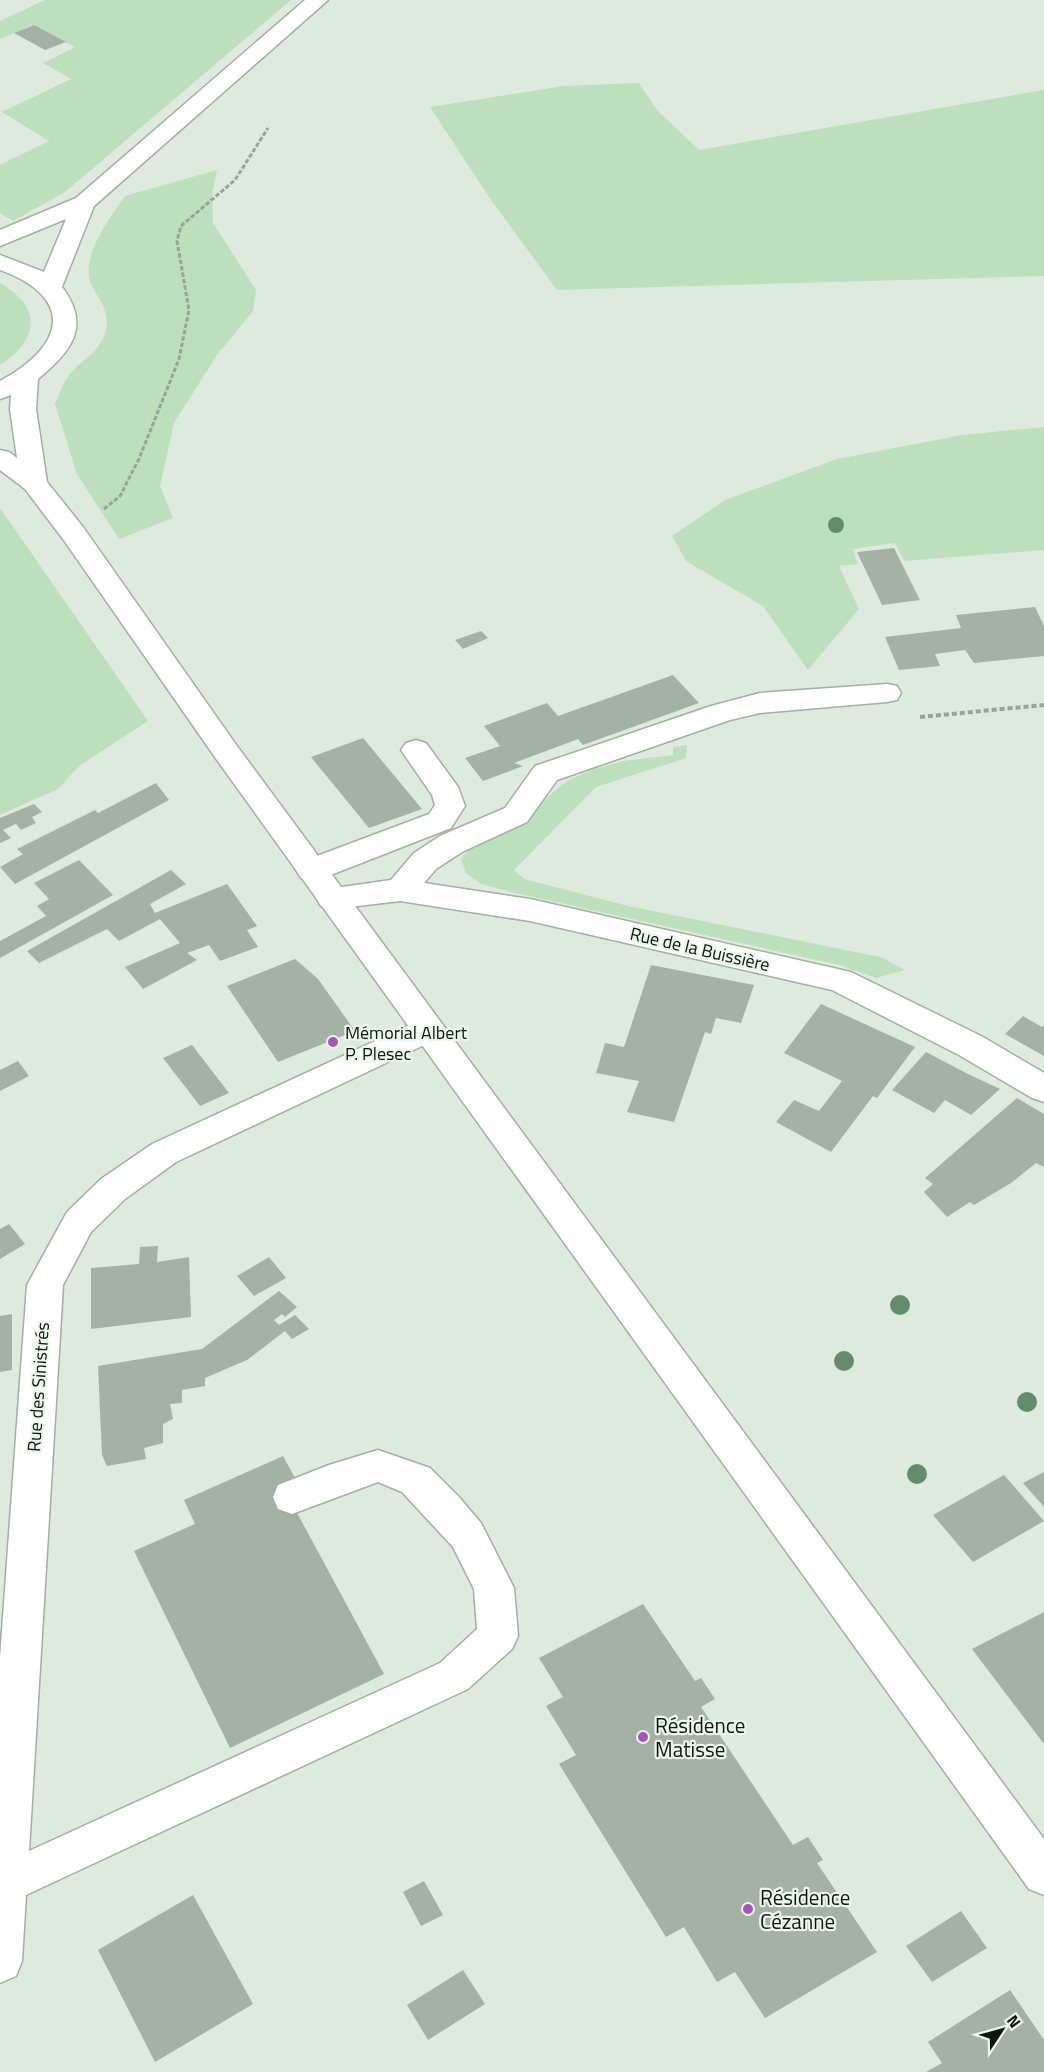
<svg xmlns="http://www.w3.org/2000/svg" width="1044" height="2072" viewBox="0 0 1044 2072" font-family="'Titillium Web',sans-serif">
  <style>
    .green { fill: #bce0bc }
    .building { fill: #a4b1a4 }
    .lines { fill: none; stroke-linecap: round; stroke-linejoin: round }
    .minor-casing { stroke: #a2afa2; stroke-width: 3 }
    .major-casing { stroke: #a2afa2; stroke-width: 3 }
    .path-far1 { stroke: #99a399; stroke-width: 3; stroke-dasharray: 4.5 2; stroke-linecap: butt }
    .path { stroke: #99a399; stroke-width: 4; stroke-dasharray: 5 3; stroke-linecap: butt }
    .minor { fill: #fff; fill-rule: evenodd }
    .major { fill: #fff; fill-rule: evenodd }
    .tree { fill: #648c6b }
    .poi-dot { fill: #ab52bf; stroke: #eaf7ea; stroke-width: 2 }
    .labels { text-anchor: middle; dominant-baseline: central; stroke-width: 4.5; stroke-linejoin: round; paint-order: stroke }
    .street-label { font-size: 18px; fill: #111511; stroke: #eaf7ea }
    .poi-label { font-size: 18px; fill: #111511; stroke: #eaf7ea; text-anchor: start }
    .near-poi-label { font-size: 21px; fill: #111511; stroke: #eaf7ea; text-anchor: start }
  </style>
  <rect width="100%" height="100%" fill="#ddeadd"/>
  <g class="green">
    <polygon points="45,0 291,0 65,192 13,221 0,213 0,165 49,141 2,112 71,79 43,63 75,47 32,25 0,39 0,21"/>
    <polygon points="639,83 657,110 699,150 1044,90 1044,276 557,290 491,200 430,107 564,86"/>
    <path d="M217 170 212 194 213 223 256 290 253 311 217 355 174 423 160 486 173 518 119 539 77 474 55 404C59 395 63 383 69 375 82 359 101 352 106 330 110 312 100 301 93 288 77 260 110 218 125 196Z"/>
    <path d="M0 283C42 307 40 339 0 365Z"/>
    <polygon points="1044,427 1044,550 904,561 895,543 853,549 858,564 839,566 859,609 808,670 763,606 686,561 672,536 725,500 837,459 962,435"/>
    <polygon points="0,508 148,721 79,766 58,789 0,815"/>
    <polygon points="687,745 686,758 596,787 514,870 524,879 628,906 880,957 905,970 876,978 839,965 515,893 481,884 466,873 461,859 468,849 540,803 567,781 594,769 623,761 673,755 673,747"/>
  </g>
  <g class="building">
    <polygon points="34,25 66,42 45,50 14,33"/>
    <polygon points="894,548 920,600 882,605 857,552"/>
    <polygon points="1035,607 1044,626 1044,656 974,663 965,650 935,654 940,666 899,670 885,637 961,628 956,615"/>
    <polygon points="481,631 488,638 463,649 455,640"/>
    <polygon points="673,675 699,703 583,745 578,739 514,763 523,766 483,781 465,758 500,746 484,726 547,703 558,716"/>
    <polygon points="363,738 412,797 422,809 369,828 311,757"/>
    <polygon points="156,783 169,800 15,884 0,867 23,854 17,849 95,810 98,813"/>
    <polygon points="34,804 42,812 32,817 36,823 21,830 16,824 3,830 11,838 0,843 0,818"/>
    <polygon points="79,860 113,895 0,958 0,941 46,916 37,906 49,899 34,883"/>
    <polygon points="171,870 186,884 150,904 155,913 227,884 257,926 247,930 258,947 220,961 209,945 187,953 197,960 143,989 125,967 180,943 160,919 119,941 107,929 39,963 27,951"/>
    <polygon points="295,959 318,979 355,1031 278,1062 227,986"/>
    <polygon points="651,965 754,985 741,1023 716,1018 711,1034 705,1032 674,1122 627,1112 639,1081 596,1073 605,1043 624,1047"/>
    <polygon points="821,1004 915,1047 877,1098 873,1096 831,1152 776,1122 794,1100 819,1111 842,1081 784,1053"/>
    <polygon points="1023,1016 1042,1027 1044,1025 1044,1056 1005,1034"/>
    <polygon points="192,1045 229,1093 200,1106 163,1058"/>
    <polygon points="926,1052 968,1074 1000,1089 971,1115 945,1100 934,1113 892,1090"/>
    <polygon points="18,1061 29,1076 0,1091 0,1070"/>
    <polygon points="1017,1098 1044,1114 1044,1167 1036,1163 1011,1183 974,1205 970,1202 947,1217 924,1192 933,1184 925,1178"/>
    <polygon points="9,1224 25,1244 0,1259 0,1229"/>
    <polygon points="158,1246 157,1262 189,1257 191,1317 91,1329 91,1268 139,1264 140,1247"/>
    <polygon points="269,1257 286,1278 254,1296 237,1276"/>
    <polygon points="279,1291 297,1307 285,1317 282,1314 274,1320 279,1325 295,1315 309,1329 292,1339 285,1331 247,1360 205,1378 205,1386 182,1390 182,1403 170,1404 173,1419 163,1424 163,1443 144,1448 146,1459 107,1466 102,1455 98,1366 202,1349"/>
    <polygon points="12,1314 12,1370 0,1372 0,1316"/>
    <polygon points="283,1456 295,1478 282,1485 384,1674 230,1748 134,1551 195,1524 184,1500"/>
    <polygon points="1044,1472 1044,1507 1023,1483"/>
    <polygon points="1004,1475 1044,1521 973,1562 933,1515"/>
    <polygon points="643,1604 695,1681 701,1678 715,1699 701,1707 793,1845 808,1837 823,1860 817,1863 877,1952 765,2018 735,1972 717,1982 684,1927 666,1937 559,1764 576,1755 546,1706 563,1697 539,1658"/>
    <polygon points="1044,1612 1044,1744 972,1649"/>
    <polygon points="424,1881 443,1915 421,1926 403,1892"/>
    <polygon points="193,1895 253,2004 155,2062 98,1950"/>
    <polygon points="961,1911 987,1948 932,1982 906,1946"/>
    <polygon points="463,1970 485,2004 428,2040 407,2005"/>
    <polygon points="1010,1990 1044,2040 1044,2072 926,2072 942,2063 928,2042"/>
  </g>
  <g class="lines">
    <g class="minor-casing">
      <g id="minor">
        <polygon points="887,684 897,686 901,693 897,700 887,702 760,713 730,720 557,780 527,822 462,852 436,869 424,883 530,899 851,972 983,1037 1044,1073 1044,1102 1032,1098 959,1055 832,990 530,921 400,901 332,909 321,906 316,898 321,890 391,880 414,853 440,836 505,808 535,766 711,706 760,693"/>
        <polygon points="416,740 426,743 458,787 465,806 451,828 323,878 312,881 301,878 296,870 301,862 429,814 435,805 432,795 401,750 406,743"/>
        <polygon points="427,1017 439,1020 443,1029 439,1038 176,1162 125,1199 91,1232 63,1285 29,1851 440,1663 477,1629 474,1589 453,1547 402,1492 378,1482 292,1514 278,1509 273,1497 278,1485 329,1465 378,1450 430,1468 459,1497 481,1523 514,1588 518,1636 512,1649 468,1689 26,1895 22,1961 16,1976 0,1983 0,1658 27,1285 67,1212 101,1179 152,1144"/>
      </g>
    </g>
    <g class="major-casing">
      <path id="major" d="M305 0H328L94 206 62 287C92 326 71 352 38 379L36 409 47 482 83 527 237 746 1044 1839V1895L1029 1889 217 760 63 539 25 489 0 470V450L9 452 17 458 10 409 11 395 0 399V381C64 347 77 298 0 270V255L44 272 66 219 0 246V230L76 198Z"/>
    </g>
    <polyline class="path-far1" points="104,509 120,496 139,459 179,359 189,310 177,241 181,226 235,180 268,128"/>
    <polyline class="path" points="920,717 1044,705"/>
    <use href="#minor" class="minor"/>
    <use href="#major" class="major"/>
  </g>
  <g class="tree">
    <circle cx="836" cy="525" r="8"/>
    <circle cx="900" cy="1305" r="10"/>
    <circle cx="844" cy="1361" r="10"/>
    <circle cx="1027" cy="1402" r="10"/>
    <circle cx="917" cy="1474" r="10"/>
  </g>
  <g class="poi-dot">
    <circle cx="333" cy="1042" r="6"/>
    <circle cx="643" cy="1737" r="6"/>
    <circle cx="748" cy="1909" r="6"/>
  </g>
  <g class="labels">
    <g class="street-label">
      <text transform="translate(700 949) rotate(13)">Rue de la Buissière</text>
      <text transform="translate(38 1387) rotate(-86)">Rue des Sinistrés</text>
    </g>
    <g class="poi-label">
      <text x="345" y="1032">Mémorial Albert<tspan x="345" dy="21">P. Plesec</tspan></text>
    </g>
    <g class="near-poi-label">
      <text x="655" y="1725">Résidence<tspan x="655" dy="24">Matisse</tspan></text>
      <text x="760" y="1897">Résidence<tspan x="760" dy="24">Cézanne</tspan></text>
    </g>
  </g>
  <g transform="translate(1002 2030) rotate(54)" stroke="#eaf7ea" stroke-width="4.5" paint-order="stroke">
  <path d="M0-4.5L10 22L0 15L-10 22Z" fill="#111511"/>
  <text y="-9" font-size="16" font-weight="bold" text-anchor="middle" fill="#111511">N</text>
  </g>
</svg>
